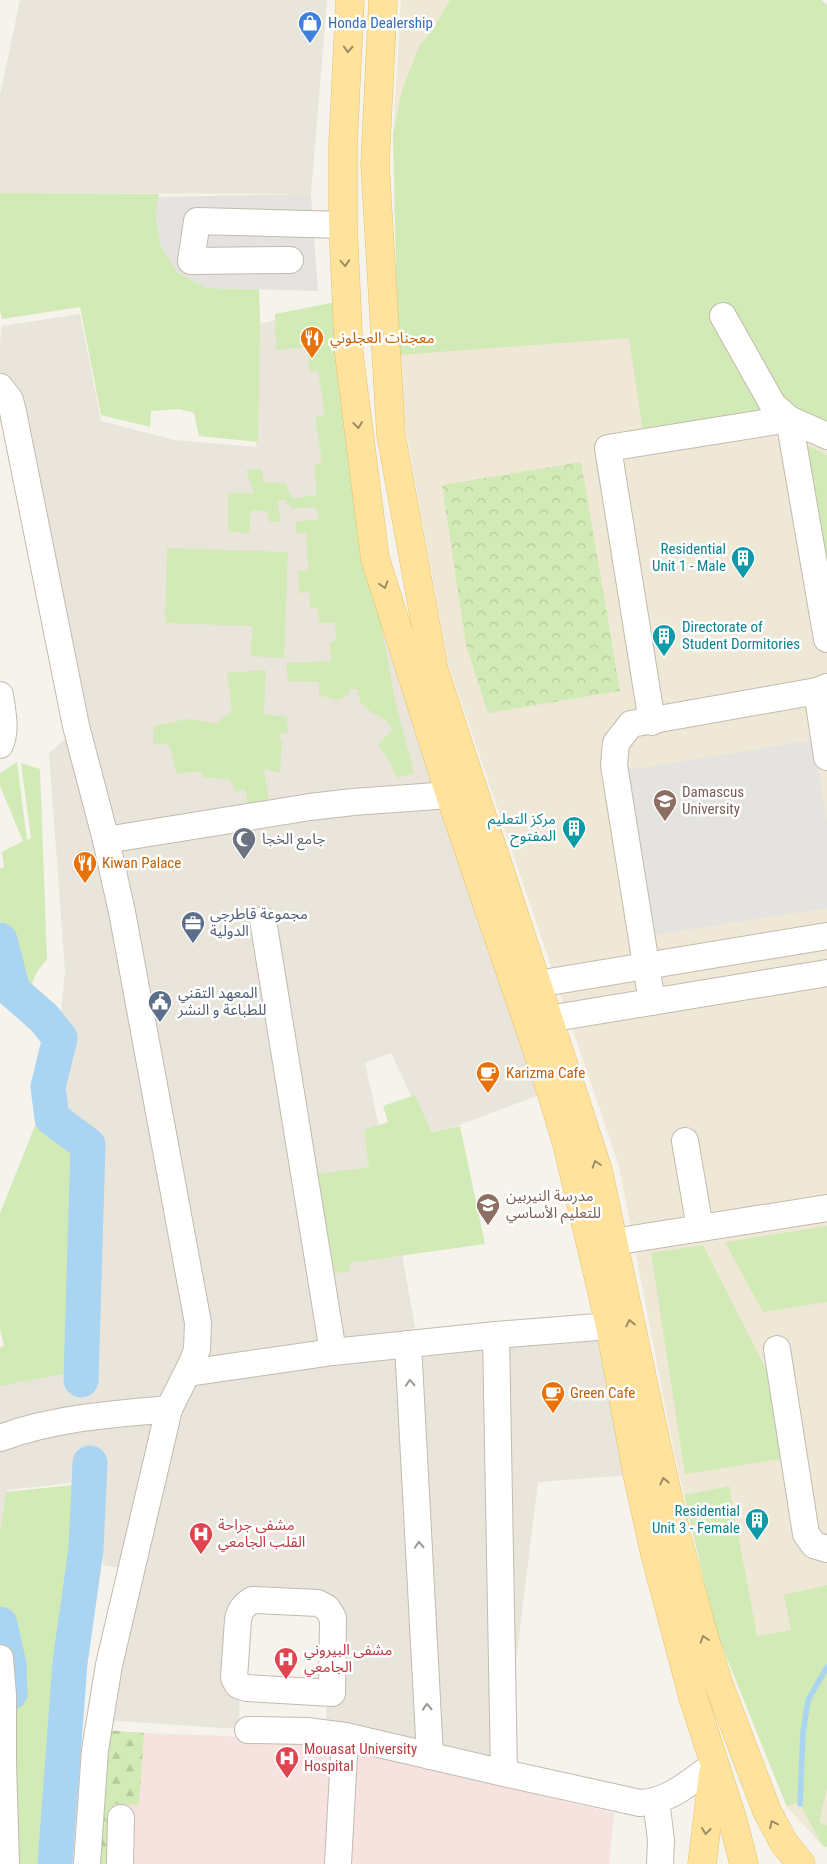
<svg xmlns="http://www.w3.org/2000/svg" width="827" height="1864" viewBox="0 0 827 1864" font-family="'Roboto Condensed','Noto Sans Arabic',sans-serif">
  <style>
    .residential { fill: #eae5da }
    .education { fill: #efe8d6 }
    .medical { fill: #f6e3e0 }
    .grass { fill: #d2eab5 }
    .forest { fill: url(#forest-firs) }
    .park { fill: url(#park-crowns) }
    .parking { fill: #e5e3e0 }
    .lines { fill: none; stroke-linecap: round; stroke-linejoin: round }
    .stream { stroke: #a9d4f2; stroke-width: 5.5 }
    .river { stroke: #a9d4f2; stroke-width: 35 }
    .minor-casing { stroke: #c2bbae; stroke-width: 28 }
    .major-casing { stroke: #e6c16a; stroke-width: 29 }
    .minor { stroke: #fff; stroke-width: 26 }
    .major { stroke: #ffe39c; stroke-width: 28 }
    .oneway { stroke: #9c8c66 }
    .oneway2 { stroke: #9c9892 }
    .labels { text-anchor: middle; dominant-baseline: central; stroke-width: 5; stroke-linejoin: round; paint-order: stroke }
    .shop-label { font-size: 15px; fill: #366cbe; stroke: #fff; text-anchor: start }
    .food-label { font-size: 15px; fill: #c56008; stroke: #fff; text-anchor: start }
    .culture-label { font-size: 15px; fill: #0d838f; stroke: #fff; text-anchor: end }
    .education-label { font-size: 15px; fill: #785e54; stroke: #fff; text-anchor: start }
    .worship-label { font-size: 15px; fill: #5b616d; stroke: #fff; text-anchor: start }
    .service-label { font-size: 15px; fill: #4e5e75; stroke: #fff; text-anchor: start }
    .health-label { font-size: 15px; fill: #be3a42; stroke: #fff; text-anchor: start }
  </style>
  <defs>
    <pattern id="forest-firs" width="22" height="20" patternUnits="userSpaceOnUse" patternTransform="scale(1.25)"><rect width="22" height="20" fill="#d2eab5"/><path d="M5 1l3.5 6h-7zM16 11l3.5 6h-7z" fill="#b6ca9c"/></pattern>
    <pattern id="park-crowns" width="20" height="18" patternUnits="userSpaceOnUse" patternTransform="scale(1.25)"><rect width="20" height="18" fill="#d2eab5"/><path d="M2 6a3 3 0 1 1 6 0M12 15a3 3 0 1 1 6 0" fill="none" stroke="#b6ca9c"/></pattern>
  </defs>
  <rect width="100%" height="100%" fill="#f6f3ec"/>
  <g class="residential">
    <polygon points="20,0 327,0 311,194 0,193 0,95"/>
    <polygon points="345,304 373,563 547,1092 457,1126 428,1132 391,1053 365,1063 384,1149 415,1328 410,1341 605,1324 632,1475 538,1482 503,1767 326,1726 328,1609 241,1609 239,1729 104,1720 139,1571 103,1565 98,1480 7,1490 0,1530 0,1384 78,1369 83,1148 49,1122 65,972 49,753 76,730 0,410 0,343 2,326 80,314 101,421 175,440 256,447 259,324"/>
  </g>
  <polygon class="education" points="401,0 821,0 827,5 827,1847 822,1845 787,1807 716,1631 674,1453 619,1166 448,663 406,431 398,355 393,134"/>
  <polygon class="medical" points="103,1730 144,1733 253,1737 330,1745 614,1813 609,1864 99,1864"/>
  <g class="grass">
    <polygon points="450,0 821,0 827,5 827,425 643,432 629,338 398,355 393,134 402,91 419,46 432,31"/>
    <polygon points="0,193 159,194 156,218 162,249 177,272 207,288 259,289 260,317 258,442 199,436 194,413 180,409 151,411 150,427 101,415 80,307 2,319 0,310"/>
    <polygon points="336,302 378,605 395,701 414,773 397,778 389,760 378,745 393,729 384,718 373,714 361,703 358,695 358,689 349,689 348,696 337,700 319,695 319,682 288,681 286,663 331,661 330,643 336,640 335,623 319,623 317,608 310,608 309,592 299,593 298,571 308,571 306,533 296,533 296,521 319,520 316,507 292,509 290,504 287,506 286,500 277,500 281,522 270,522 267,511 251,510 249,533 228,532 228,493 254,493 246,470 261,469 264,482 286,484 292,499 316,495 315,464 322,462 315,416 325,415 318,371 310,372 307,347 276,350 275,314"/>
    <polygon points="803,443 827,455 827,577"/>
    <polygon points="167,548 288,552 284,658 251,656 252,626 165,623"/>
    <path d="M266 670 264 714 287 717 288 733 278 734 282 743 280 773 264 769 269 802 248 805 245 789 235 792 230 779C221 781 212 776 203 778L201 772 176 773 169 745 153 743 154 726 187 719 216 723 232 711 227 673Z"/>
    <polygon points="17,762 27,840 31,838 21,763 40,769 47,959 37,972 26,996 17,987 0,920 0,868 4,867 2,852 23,841 0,786 0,773"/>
    <polygon points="415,1095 431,1132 460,1126 485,1244 349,1263 350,1271 331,1274 310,1149 318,1174 369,1167 364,1130 388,1122 383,1106"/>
    <polygon points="45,1101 49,1122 83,1148 78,1371 0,1386 0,1347 4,1346 0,1329 0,1213"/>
    <polygon points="827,1226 827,1302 763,1312 725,1242"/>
    <polygon points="703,1245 767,1371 781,1459 685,1474 651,1253"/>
    <polygon points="83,1484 61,1664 46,1864 14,1864 12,1667 0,1613 0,1531 6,1492"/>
    <polygon points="729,1486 757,1636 791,1630 784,1595 827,1585 827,1788 819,1822 827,1825 827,1847 822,1845 800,1804 800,1801 787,1807 716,1631 684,1495"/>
  </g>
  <polygon class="forest" points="103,1730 144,1733 139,1805 114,1804 112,1864 99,1864"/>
  <polygon class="park" points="581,462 620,691 488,713 466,645 442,485"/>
  <g class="parking">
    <polygon points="311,194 318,291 207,288 177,272 162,249 156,218 157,197"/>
    <polygon points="814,740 827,821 827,908 648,936 621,771"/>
  </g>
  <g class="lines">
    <polyline class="stream" points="800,1804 803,1733 808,1700 827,1667"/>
    <g class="river">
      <polyline points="0,940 13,991 44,1018 60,1038 48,1087 52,1118 88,1145 81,1380"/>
      <polyline points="0,1624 9,1665 10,1693"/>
      <polyline points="55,1864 70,1663 86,1549 90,1463"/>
    </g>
    <g class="minor-casing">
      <g id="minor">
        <polyline points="290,260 191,261 197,221 343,225"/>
        <polyline points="723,316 773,405 789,419 827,639"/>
        <polyline points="0,387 10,400 13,412 76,726 106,840 122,912 198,1323 197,1349 193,1361 169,1409 109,1665 95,1750 87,1864"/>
        <polyline points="827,687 817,691 827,757"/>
        <path d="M0 695C2 711 7 729 0 745"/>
        <polyline points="652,722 608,448 789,419 827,436"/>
        <polyline points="106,840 310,807 353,802 450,795"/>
        <polyline points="263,920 333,1352"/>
        <polyline points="537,984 827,936"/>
        <polyline points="652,1002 614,765 616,743 631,724 817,691"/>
        <polyline points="548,1019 827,973"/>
        <polyline points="685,1141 700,1228"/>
        <polyline points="613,1242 827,1208"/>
        <polyline points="496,1335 504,1773"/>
        <polyline points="408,1344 430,1756"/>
        <polyline points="777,1349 806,1534 814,1545 827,1549"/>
        <polyline points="188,1373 333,1352 496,1335 610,1326"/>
        <path d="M0 1438C54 1418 112 1414 169 1409"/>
        <path d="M252 1600 318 1603 327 1608 333 1618 332 1693 246 1688 238 1685 234 1678 238 1620C240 1610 243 1606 252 1600Z"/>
        <polyline points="0,1658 3,1695 3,1762 6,1864"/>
        <path d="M248 1730 307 1731 345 1736 504 1773 640 1803C669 1802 691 1781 714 1765"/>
        <polyline points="656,1801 661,1840 660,1864"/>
        <polyline points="120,1864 121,1818"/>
        <polyline points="338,1864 345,1736"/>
      </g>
    </g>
    <g class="major-casing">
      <g id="major">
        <polyline points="350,0 343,144 343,225 349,354 375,558 450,795 551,1091 567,1144 610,1326 638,1478 655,1554 693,1697 733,1821 744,1864"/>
        <polyline points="383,0 375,164 391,435 434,670 598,1170 659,1457 677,1537 702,1630 719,1685 767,1811 784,1843 801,1864"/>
        <polyline points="702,1864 713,1774"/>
      </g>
    </g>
    <use href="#minor" class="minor"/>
    <use href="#major" class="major"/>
  </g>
  <defs><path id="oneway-chevron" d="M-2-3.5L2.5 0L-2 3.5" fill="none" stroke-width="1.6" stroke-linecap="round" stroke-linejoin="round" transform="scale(1.25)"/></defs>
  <g class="oneway">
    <use href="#oneway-chevron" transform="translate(348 49) rotate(93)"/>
    <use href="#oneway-chevron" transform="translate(345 263) rotate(86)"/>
    <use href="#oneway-chevron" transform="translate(358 425) rotate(83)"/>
    <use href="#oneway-chevron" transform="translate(384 585) rotate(73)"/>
    <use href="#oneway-chevron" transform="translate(596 1164) rotate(-108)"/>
    <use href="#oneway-chevron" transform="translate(630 1323) rotate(-102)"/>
    <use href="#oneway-chevron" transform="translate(664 1481) rotate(-103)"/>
    <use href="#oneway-chevron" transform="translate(704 1639) rotate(-108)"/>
    <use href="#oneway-chevron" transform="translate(773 1824) rotate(-116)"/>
    <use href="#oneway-chevron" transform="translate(706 1831) rotate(97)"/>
  </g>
  <g class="oneway2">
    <use href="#oneway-chevron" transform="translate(410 1383) rotate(-93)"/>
    <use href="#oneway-chevron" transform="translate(419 1545) rotate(-93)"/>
    <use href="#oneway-chevron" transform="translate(427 1707) rotate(-93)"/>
  </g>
  <defs>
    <g id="shop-pin" transform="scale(1.25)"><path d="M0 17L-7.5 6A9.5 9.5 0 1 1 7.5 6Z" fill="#3f7fe0" stroke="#fff"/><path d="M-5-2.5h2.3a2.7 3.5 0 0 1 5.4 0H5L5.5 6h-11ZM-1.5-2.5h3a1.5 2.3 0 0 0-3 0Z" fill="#fff"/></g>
    <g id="restaurant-pin" transform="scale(1.25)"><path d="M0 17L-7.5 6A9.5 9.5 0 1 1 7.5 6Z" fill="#e8710a" stroke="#fff"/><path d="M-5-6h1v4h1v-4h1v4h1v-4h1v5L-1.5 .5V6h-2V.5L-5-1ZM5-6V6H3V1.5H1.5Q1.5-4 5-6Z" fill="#fff"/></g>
    <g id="building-pin" transform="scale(1.25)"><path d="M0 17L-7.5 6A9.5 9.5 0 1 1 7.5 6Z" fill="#0f9aa8" stroke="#fff"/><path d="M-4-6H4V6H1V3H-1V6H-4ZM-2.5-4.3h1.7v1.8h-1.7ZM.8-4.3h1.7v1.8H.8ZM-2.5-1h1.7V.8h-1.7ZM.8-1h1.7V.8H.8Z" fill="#fff"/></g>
    <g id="university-pin" transform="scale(1.25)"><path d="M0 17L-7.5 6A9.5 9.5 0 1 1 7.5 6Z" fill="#8d6e63" stroke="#fff"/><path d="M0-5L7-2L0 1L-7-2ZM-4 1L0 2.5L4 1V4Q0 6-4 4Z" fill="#fff"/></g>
    <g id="mosque-pin" transform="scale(1.25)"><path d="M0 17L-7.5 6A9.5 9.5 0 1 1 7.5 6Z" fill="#6b7280" stroke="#fff"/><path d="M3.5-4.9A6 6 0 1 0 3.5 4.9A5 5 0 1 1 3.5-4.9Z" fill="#fff"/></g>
    <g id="office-pin" transform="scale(1.25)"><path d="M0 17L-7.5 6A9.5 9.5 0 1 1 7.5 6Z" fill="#5c6f8a" stroke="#fff"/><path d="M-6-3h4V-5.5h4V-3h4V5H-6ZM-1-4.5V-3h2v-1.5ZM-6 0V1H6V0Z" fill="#fff"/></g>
    <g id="civic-pin" transform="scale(1.25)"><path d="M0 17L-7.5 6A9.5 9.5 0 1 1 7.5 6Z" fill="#5c6f8a" stroke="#fff"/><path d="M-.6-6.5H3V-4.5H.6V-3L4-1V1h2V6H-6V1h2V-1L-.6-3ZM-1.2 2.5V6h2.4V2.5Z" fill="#fff"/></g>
    <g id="cafe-pin" transform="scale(1.25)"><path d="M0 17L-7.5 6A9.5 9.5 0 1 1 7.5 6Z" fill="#e8710a" stroke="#fff"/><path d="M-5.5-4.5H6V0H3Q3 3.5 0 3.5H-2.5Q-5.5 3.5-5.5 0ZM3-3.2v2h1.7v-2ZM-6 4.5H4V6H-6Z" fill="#fff"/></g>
    <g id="school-pin" transform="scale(1.25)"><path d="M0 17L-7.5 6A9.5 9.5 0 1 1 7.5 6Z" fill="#8d6e63" stroke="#fff"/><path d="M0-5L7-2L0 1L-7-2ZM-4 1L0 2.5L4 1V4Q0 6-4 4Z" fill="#fff"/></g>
    <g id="hospital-pin" transform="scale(1.25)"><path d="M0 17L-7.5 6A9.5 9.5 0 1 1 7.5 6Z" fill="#e0444e" stroke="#fff"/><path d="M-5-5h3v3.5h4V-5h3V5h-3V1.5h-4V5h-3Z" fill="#fff"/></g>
  </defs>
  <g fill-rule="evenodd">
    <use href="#shop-pin" x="310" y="23"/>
    <use href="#restaurant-pin" x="312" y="338"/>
    <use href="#building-pin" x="743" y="558"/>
    <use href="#building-pin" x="664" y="636"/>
    <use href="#university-pin" x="665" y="801"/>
    <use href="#building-pin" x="574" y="828"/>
    <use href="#mosque-pin" x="244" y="839"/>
    <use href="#restaurant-pin" x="85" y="863"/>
    <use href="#office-pin" x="193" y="923"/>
    <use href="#civic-pin" x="160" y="1002"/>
    <use href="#cafe-pin" x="488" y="1073"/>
    <use href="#school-pin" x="488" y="1205"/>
    <use href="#cafe-pin" x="553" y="1393"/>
    <use href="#building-pin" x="757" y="1520"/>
    <use href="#hospital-pin" x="201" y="1534"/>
    <use href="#hospital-pin" x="286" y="1659"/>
    <use href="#hospital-pin" x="287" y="1758"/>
  </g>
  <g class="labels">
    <g class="shop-label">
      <text x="328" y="23">Honda Dealership</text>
    </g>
    <g class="food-label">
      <text x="330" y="338">معجنات العجلوني</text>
      <text x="102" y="863">Kiwan Palace</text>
      <text x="506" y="1073">Karizma Cafe</text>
      <text x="570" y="1393">Green Cafe</text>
    </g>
    <g class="culture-label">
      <text x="726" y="549">Residential<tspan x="726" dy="17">Unit 1 - Male</tspan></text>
      <text x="682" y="627" text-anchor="start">Directorate of<tspan x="682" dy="17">Student Dormitories</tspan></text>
      <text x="556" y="819">مركز التعليم<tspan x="556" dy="17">المفتوح</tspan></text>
      <text x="740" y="1511">Residential<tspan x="740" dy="17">Unit 3 - Female</tspan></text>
    </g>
    <g class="education-label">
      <text x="682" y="792">Damascus<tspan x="682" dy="17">University</tspan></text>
      <text x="506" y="1196">مدرسة النيربين<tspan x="506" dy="17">للتعليم الأساسي</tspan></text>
    </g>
    <g class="worship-label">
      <text x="262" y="839">جامع الخجا</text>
    </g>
    <g class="service-label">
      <text x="210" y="914">مجموعة قاطرجي<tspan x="210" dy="17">الدولية</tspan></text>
      <text x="178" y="993">المعهد التقني<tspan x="178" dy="17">للطباعة و النشر</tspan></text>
    </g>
    <g class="health-label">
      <text x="218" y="1525">مشفى جراحة<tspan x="218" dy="17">القلب الجامعي</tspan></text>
      <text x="304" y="1650">مشفى البيروني<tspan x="304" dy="17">الجامعي</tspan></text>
      <text x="304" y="1749">Mouasat University<tspan x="304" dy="17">Hospital</tspan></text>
    </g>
  </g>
</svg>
